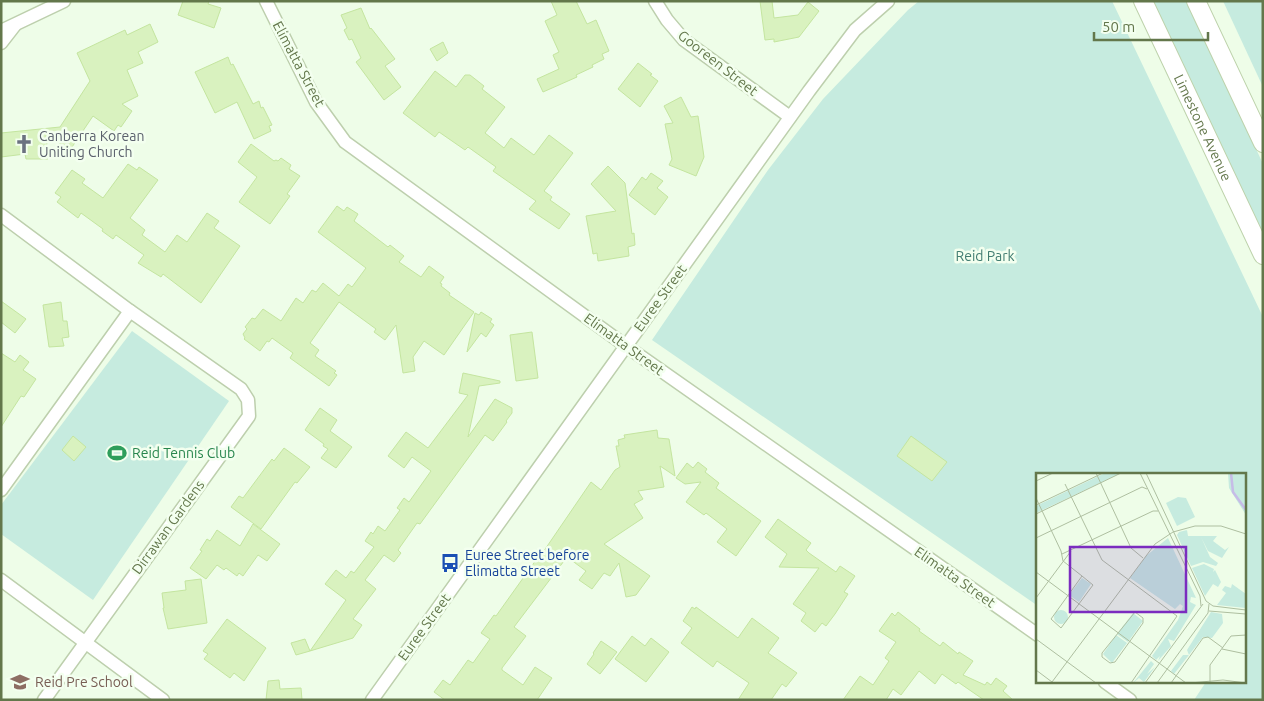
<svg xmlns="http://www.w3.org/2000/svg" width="1264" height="701" viewBox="0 0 1264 701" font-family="Ubuntu,sans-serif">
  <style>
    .green { fill: #c6ebdf }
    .building { fill: #d9f2bf; stroke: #c4e59f }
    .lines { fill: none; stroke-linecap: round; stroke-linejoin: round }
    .minor-casing { stroke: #bdcfad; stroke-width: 15 }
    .secondary-casing { stroke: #bdd2ab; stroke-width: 20 }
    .minor { stroke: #fff; stroke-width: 12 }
    .secondary { stroke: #fff; stroke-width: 18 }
    .labels { text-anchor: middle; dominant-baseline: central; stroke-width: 5; stroke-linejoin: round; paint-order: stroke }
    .street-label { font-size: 14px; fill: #63774b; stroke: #f3ffef }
    .worship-label { font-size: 14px; fill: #5b616d; stroke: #f3ffef; text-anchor: start }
    .park-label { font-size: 14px; fill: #427d71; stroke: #f3ffef }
    .leisure-label { font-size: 14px; fill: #27864d; stroke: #f3ffef; text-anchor: start }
    .transit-label { font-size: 14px; fill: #164399; stroke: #f3ffef; text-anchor: start }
    .education-label { font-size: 14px; fill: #785e54; stroke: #f3ffef; text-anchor: start }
    .inset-river { fill: none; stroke: #c6bce7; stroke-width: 2.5 }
    .inset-road { fill: none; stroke: #aebfa0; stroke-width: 1 }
    .view { fill: #7b2cbf; fill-opacity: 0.15; stroke: #7b2cbf; stroke-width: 2.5 }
    .inset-edge { fill: none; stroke: #63774b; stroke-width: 2.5 }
  </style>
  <rect width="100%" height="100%" fill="#eefde8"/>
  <g class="green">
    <polygon points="919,1 1112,1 1263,317 1263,700 1194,700 1206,682 1245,682 1245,475 1038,475 1038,606 652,340 768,170 823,99 908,10"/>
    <polygon points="1152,1 1188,1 1263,164 1263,235"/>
    <polygon points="1223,1 1263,1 1263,87"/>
    <polygon points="132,331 229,401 93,600 1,534 1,505"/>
  </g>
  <g class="building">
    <polygon points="183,1 209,1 208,4 221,8 214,28 178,15"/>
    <polygon points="551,1 576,1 587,24 596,20 609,51 602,54 604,59 592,65 593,67 576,75 577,77 543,92 537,79 559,69 553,55 559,52 545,21 557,15"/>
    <polygon points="760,1 772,1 774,18 798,15 808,2 819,11 799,37 774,42 774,39 765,40"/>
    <polygon points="361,8 370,29 371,28 395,59 385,66 401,87 384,100 356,62 361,58 352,39 349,40 344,30 347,28 341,15"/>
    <polygon points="150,24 158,42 138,52 143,63 127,70 138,96 122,104 132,111 121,127 118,125 114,131 93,116 70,150 46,134 48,159 26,159 25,154 1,157 1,133 60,127 90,81 77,53 125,30 127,35"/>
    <polygon points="443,42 448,53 437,61 430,49"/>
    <polygon points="228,57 231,65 233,64 253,104 259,101 261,108 263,107 272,125 269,126 271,131 254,139 237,102 215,113 195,72"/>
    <polygon points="638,63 652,74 650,75 658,81 640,107 618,89"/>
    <polygon points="435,71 456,87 465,75 470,75 484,86 482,89 505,107 485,133 504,148 511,138 534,155 549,135 573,153 544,191 552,197 550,200 570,214 559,229 529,209 536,201 493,171 496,167 468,147 465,150 439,132 435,137 403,113"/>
    <polygon points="681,97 691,117 698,116 704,157 696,176 669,165 672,159 665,124 673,123 664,106"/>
    <polygon points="251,144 274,161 276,160 278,161 281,158 291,165 289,169 300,176 287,194 290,196 270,224 239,202 257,177 238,162"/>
    <polygon points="128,164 137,170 139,167 158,180 130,218 145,230 142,235 165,252 177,235 187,242 207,213 219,221 214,228 240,246 201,303 163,274 161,277 138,263 144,255 116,235 113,239 102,231 103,229 81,213 78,218 57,202 61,197 55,193 72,170 85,179 82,183 103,198"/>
    <polygon points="608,166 625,183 632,234 634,233 635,245 628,247 629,256 598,261 597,253 593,254 592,248 586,216 616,211 591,184"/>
    <polygon points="651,173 663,181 657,188 668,197 655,215 629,195 642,177 646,180"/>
    <polygon points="337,206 344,211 347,207 358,214 354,221 388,247 390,245 404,256 399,262 421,277 429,266 444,277 440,283 442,284 441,286 450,293 449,295 474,312 444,355 424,341 413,357 415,371 403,373 396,325 385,340 374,332 376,329 339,302 310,343 319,350 315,356 336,371 334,373 337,375 329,386 290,358 293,353 272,338 269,342 267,341 260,351 244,339 245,338 243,334 247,329 245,327 252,318 255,319 263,309 281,321 296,298 303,303 312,290 316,292 323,283 339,296 348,284 352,287 366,268 318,232"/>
    <polygon points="1,301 26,319 15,333 1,322"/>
    <polygon points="61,302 63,321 67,321 69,337 62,338 64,346 49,347 43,305"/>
    <polygon points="481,312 492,319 490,322 494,325 486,337 481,333 467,352 475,313 479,315"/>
    <polygon points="532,332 538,378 516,381 510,335"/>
    <polygon points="1,353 15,362 20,355 29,362 23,370 36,379 24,397 21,396 1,427"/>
    <polygon points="463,373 500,381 500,383 479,386 468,437 495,399 512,408 512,413 506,421 507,422 493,441 485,435 420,524 417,523 398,550 401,553 394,562 384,555 365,580 376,589 353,619 362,625 353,638 310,651 346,600 325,584 336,570 346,578 351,571 354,573 374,547 365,541 371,532 373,534 378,526 385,531 400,510 397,508 404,498 409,502 431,471 412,457 404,468 388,456 406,432 428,448 468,395 459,393"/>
    <polygon points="320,408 337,420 330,431 352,447 336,468 321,458 328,449 323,446 324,444 305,430"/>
    <polygon points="657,430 658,438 669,439 675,476 660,466 664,487 638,491 643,499 634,504 643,518 604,544 650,576 636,595 626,597 619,563 610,576 604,573 592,589 579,580 586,571 567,557 514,627 526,636 502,668 502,670 523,685 535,667 552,678 537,700 445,700 434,692 443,680 450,685 468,660 473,663 490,639 481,633 494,615 496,616 536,560 537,561 591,482 601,490 615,470 620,467 616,446 619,446 618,440 625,438 624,435"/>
    <polygon points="73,436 86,447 74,461 62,450"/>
    <polygon points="911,436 947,462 932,481 897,456"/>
    <polygon points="284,448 310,467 297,483 295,482 261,529 231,507 239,496 243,498 272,459 274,461"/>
    <polygon points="698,462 707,469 705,472 719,483 716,488 761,521 736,556 717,542 727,529 706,513 704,515 686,502 701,482 685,484 676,478 687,463 693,468"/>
    <polygon points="778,519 811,543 806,550 809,553 836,572 840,566 855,576 844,592 848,594 835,614 826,626 822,623 815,632 801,621 806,613 793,604 819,568 779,567 787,554 765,537"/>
    <polygon points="253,524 280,544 267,561 258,555 243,576 239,573 237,576 226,568 224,570 217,565 206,579 190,568 202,551 200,550 207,539 210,541 217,530 240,546"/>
    <polygon points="201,579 207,623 168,629 163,608 164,608 162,593 186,590 185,581"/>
    <polygon points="692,607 695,609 696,607 738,638 752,618 779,638 768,653 797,673 786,687 782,684 771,700 738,700 749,683 717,661 713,667 681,643 692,628 683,621"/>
    <polygon points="898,612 920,629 919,631 940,646 943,642 958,654 959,652 973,661 963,675 985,685 987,682 991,685 996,678 1007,686 1003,691 1013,700 984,700 958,682 956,684 942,674 935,684 919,671 901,695 893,689 886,700 843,700 860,676 873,685 889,661 885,658 896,642 879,631 892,613 895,616"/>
    <polygon points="227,619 266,648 244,681 234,673 230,678 204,659 208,654 203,651"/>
    <polygon points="632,636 645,646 651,638 669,652 646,682 615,659"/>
    <polygon points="305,639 310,651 296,655 291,643"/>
    <polygon points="601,641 617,652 600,674 587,664 594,654 593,653"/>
    <polygon points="279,680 280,689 301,688 302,700 266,700 268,681"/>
  </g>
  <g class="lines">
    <g class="minor-casing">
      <g id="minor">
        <polyline points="266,1 316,102 345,142 626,346 1038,635"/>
        <polyline points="655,1 667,20 684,40 790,117"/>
        <polyline points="1,31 64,1"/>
        <polyline points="1,43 15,25"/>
        <polyline points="1,215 130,311"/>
        <polyline points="1,490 130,311 241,389 248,400 249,416 44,700"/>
        <polyline points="1,580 163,700"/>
        <polyline points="1105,682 1130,700"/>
        <polyline points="372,700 809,91 855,30 888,1"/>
      </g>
    </g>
    <g class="secondary-casing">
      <g id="secondary">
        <path id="s1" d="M1143 1 1263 255"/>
        <polyline points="1196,1 1263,143"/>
      </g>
    </g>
    <use href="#minor" class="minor"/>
    <use href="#secondary" class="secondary"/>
  </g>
  <defs>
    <g id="church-bare" transform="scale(1.5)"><path d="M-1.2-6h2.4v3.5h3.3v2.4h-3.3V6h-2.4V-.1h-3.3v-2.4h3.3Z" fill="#6b7280" stroke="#f3ffef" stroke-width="2.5" paint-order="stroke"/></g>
    <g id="stadium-bare" transform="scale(1.5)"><path d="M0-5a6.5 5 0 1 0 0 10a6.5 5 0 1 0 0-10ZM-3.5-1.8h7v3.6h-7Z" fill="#2e9e5b" stroke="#f3ffef" stroke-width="2.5" paint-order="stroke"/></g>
    <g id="bus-bare" transform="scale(1.5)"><path d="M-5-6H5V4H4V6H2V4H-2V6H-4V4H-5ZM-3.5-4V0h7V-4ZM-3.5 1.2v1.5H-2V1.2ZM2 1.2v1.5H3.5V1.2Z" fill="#1a4fb4" stroke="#f3ffef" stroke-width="2.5" paint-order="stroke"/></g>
    <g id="school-bare" transform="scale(1.5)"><path d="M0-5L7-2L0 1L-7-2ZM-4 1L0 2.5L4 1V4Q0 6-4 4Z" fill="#8d6e63" stroke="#f3ffef" stroke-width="2.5" paint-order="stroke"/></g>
  </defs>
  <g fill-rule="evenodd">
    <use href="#church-bare" x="24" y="144"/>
    <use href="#stadium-bare" x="117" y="453"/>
    <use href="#bus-bare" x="450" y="563"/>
    <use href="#school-bare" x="20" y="682"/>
  </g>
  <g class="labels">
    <g class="street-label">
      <text transform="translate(718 63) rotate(38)">Gooreen Street</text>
      <text transform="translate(299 64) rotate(62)">Elimatta Street</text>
      <text stroke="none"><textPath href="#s1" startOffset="140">Limestone Avenue</textPath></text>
      <text transform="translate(660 298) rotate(-54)">Euree Street</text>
      <text transform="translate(624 344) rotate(36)">Elimatta Street</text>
      <text transform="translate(168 527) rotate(-54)">Dirrawan Gardens</text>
      <text transform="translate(955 577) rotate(35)">Elimatta Street</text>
      <text transform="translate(424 627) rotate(-54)">Euree Street</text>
    </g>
    <g class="worship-label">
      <text x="39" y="136">Canberra Korean<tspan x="39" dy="16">Uniting Church</tspan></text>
    </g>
    <g class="park-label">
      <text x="985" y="256">Reid Park</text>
    </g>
    <g class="leisure-label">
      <text x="132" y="453">Reid Tennis Club</text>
    </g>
    <g class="transit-label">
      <text x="465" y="555">Euree Street before<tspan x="465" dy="16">Elimatta Street</tspan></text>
    </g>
    <g class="education-label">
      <text x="35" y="682">Reid Pre School</text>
    </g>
  </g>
  <g transform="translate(1036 473)">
    <rect width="210" height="210" fill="#eefde8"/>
    <path d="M69 0H85L0 40V33ZM192 0H210V42L193 15ZM142 24 150 25 159 44 141 53 130 30ZM163 54 151 57 152 63H181L177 68 189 77 193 74 186 85 172 78 165 64 174 84 182 90 180 93 167 89 155 93 141 62 143 59ZM132 65 160 125 155 124 154 129 160 132 138 168 132 166 135 173 122 188 124 183 120 187 116 183 142 147 147 133 144 131 139 136 94 105 110 83ZM168 91 178 96 177 99 179 97 185 109 182 114 177 111 169 123 156 95ZM46 105 55 111 43 129 33 122ZM196 111 210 121V135L181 132 190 120 186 117 189 113 195 115ZM18 144a7 7 0 1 1 14 0a7 7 0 1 1-14 0ZM175 139 186 141 187 150 176 165 167 164 138 201 135 198 147 182H153L151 177ZM97 140 107 148 92 169 81 161ZM80 162 91 170 76 190 67 181ZM115 188 118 191 111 201 119 194 108 209 103 205 97 210Z" fill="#c6ebdf"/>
    <path class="inset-river" d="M195 0 197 19 210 37"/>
    <path class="inset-road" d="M60 0 95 75 107 85M104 0 164 123 165 133M110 0 170 128 177 133 210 137M0 8 17 0M29 11 66 87 141 143 95 210M0 25 25 78 27 88 46 103M0 32 67 0M0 41 85 0M0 65 106 14 111 16M26 81 117 38H122M0 99 150 210M46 103 57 112 25 155 15 146ZM0 125 35 78M173 138 210 141M99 139 107 145V150L79 189 74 190 66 184V180ZM0 166 60 210M186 176 210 181M0 197 16 209M16 209 119 71 137 59 159 53H185L210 61M109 210 167 131M121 210 172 140 173 131M135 210 167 165 172 164 187 175M154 210 187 207 210 210M174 210V192L195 163 210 162"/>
    <path class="view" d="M34 74H150V139H34Z"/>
    <rect width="210" height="210" class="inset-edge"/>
  </g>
  <rect width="1264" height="701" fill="none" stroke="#63774b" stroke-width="5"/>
  <path d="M1094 32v8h114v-8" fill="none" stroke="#63774b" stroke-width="2.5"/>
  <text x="1102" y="32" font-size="15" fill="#63774b" stroke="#f3ffef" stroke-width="4" paint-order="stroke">50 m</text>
</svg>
